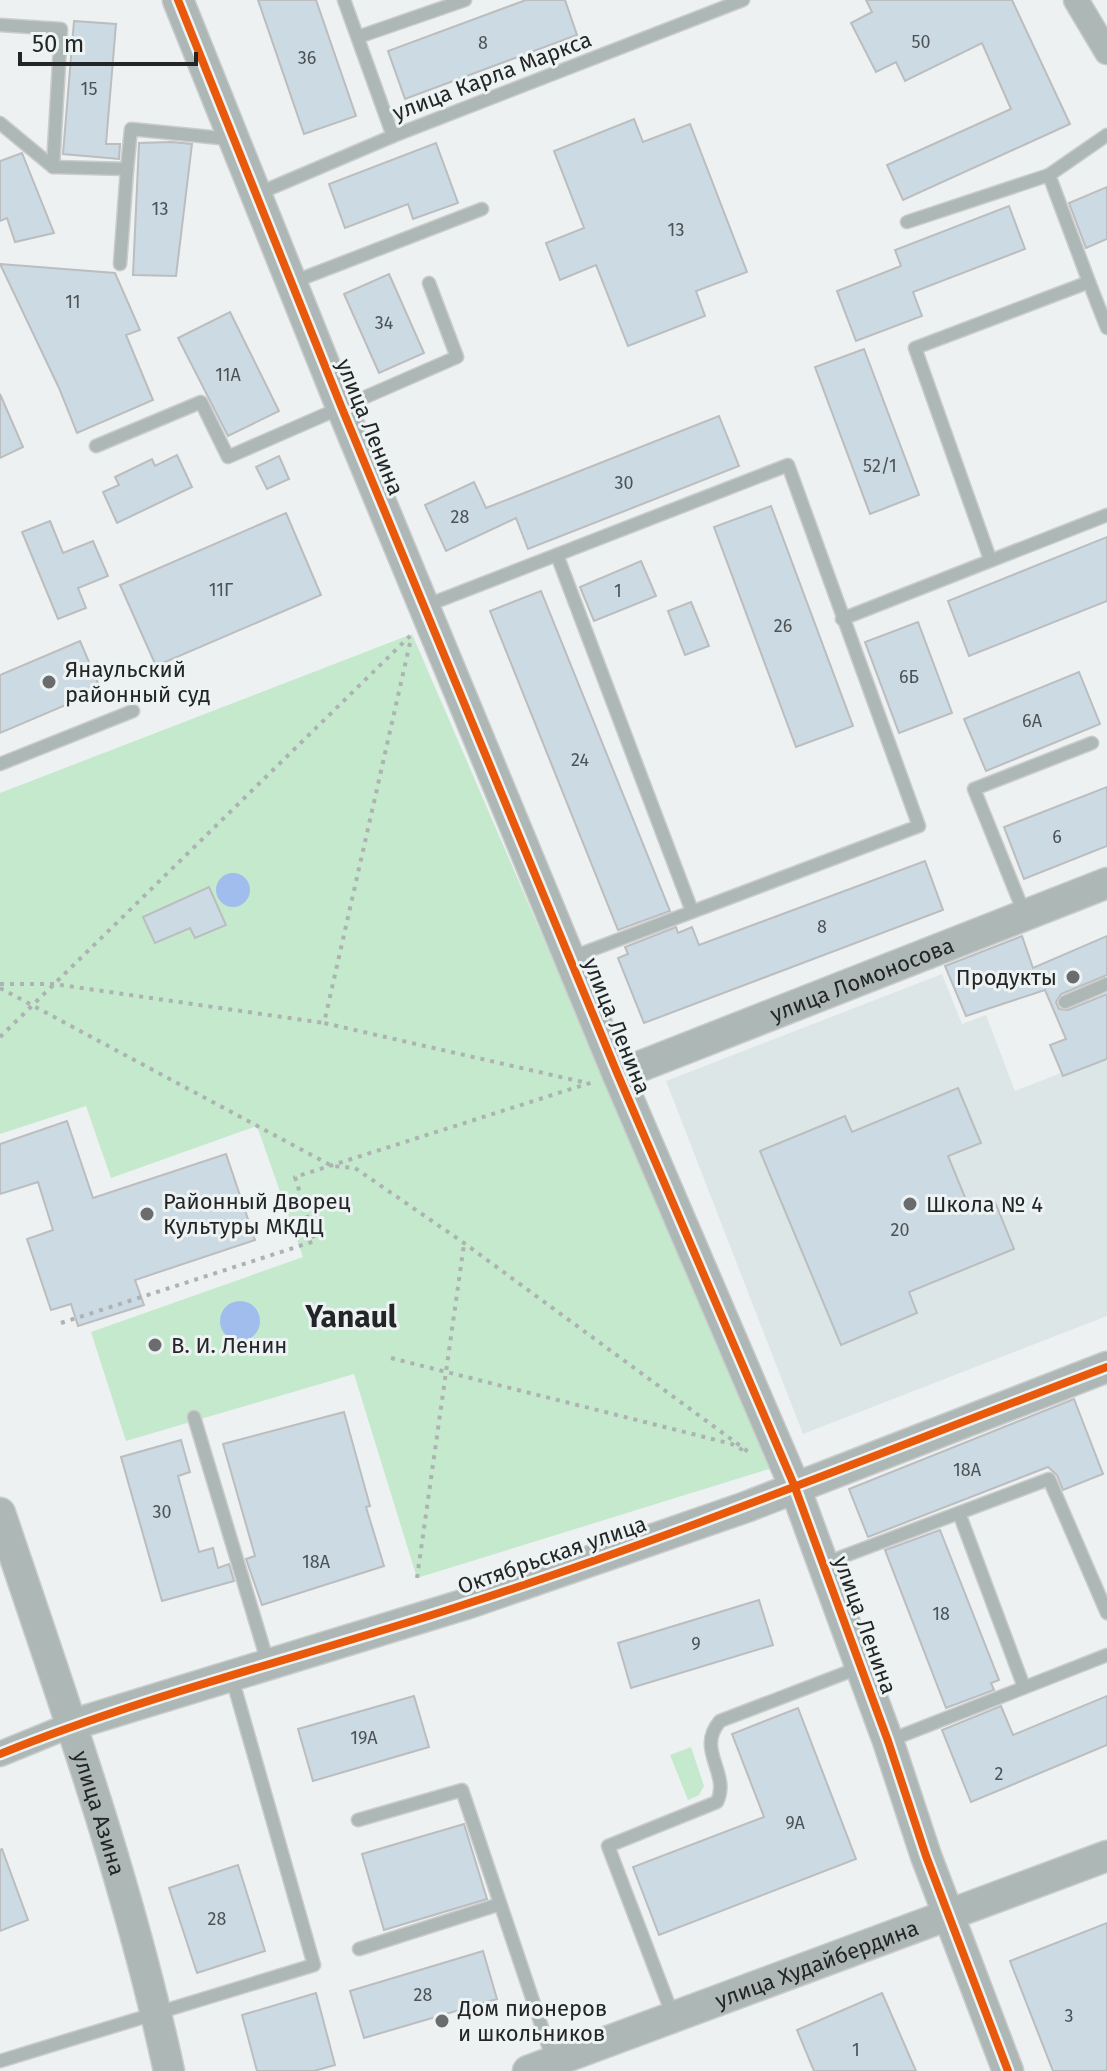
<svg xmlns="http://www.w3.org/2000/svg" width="1107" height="2071" viewBox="0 0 1107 2071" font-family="'Fira Sans',sans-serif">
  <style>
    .built { fill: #dce6e7 }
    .green { fill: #c4e9cd }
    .water { fill: #a0bdee }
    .building { fill: #cbdae3; stroke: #bbbdbe; stroke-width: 2 }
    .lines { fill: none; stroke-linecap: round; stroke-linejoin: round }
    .service-casing { stroke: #cacccc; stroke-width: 15 }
    .minor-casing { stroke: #cacccc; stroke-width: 27 }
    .tertiary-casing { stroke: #cacccc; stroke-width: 33 }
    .path { stroke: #adb3b2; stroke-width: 4; stroke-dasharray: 4 6; stroke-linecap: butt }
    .service { stroke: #adb7b6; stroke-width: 12 }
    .minor { stroke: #adb7b6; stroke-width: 24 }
    .tertiary { stroke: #adb7b6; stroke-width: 30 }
    .cycleway-casing { stroke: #edf2f3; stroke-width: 13 }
    .cycleway { stroke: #e8590c; stroke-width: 8 }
    .poi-dot { fill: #6a6c6d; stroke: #edf2f3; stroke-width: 3 }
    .labels { text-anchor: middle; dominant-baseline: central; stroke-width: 6; stroke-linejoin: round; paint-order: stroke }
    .number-label { font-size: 18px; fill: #4d5255 }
    .street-label { font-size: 22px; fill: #232526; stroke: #edf2f3 }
    .poi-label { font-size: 22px; fill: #232526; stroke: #edf2f3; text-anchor: start }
    .district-label { font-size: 30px; font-weight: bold; fill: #232526; stroke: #edf2f3 }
  </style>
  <rect width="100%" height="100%" fill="#eef1f2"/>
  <polygon class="built" points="942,974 962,1024 986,1015 1015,1091 1107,1055 1107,1316 803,1434 666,1081"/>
  <g class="green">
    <polygon points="412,634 772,1468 417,1578 354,1374 126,1441 91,1332 303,1257 257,1126 111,1178 86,1106 0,1134 0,793"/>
    <polygon points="691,1747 704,1786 699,1795 688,1800 670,1755"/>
  </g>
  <g class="water">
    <circle cx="233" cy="890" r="17"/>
    <circle cx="240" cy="1321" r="20"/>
  </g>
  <g class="building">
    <polygon points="258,0 316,0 356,116 304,134"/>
    <polygon points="526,0 565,0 577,35 405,99 388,51"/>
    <polygon points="866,0 1012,0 1070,124 903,200 887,165 1011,109 982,43 905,81 896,62 876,72 851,23 872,12"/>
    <polygon points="74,21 116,24 106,144 120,144 119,159 63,154"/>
    <polygon points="634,119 643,142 690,124 747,272 696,291 705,316 628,346 596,265 560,280 546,243 584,228 554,151"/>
    <polygon points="171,142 192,144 176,276 133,275 139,143"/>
    <polygon points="436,143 458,203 413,219 408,204 345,228 329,184"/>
    <polygon points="22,153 54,233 15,242 7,218 0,221 0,161"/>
    <polygon points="1107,187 1107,239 1086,248 1069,203"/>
    <polygon points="1009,206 1025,249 913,292 922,316 856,341 837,291 901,266 895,250"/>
    <polygon points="0,264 115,273 140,330 126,335 153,400 77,433 59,388"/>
    <polygon points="389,274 424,353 379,373 344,294"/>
    <polygon points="230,312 279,411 228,436 178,338"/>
    <polygon points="864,349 919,495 870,514 815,367"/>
    <polygon points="0,394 23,447 0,458"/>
    <polygon points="719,416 739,466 528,549 516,518 446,551 425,505 474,482 486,508"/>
    <polygon points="177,455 192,487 117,523 103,492 119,485 115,477 152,459 155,466"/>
    <polygon points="279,456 289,479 267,489 256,467"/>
    <polygon points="771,506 853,726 796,747 714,527"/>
    <polygon points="286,513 321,595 156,666 120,585"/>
    <polygon points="50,521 63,553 93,541 108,576 78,588 86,608 58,619 22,532"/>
    <polygon points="1107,537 1107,601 969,656 948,601"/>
    <polygon points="641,561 656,596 594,621 580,587"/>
    <polygon points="541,591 670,911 618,930 490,611"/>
    <polygon points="691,602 709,646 685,655 668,611"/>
    <polygon points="918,622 952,713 899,733 865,642"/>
    <polygon points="80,641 101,690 0,733 0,675"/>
    <polygon points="1079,672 1100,724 986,771 964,719"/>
    <polygon points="1107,787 1107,846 1024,879 1004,827"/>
    <polygon points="925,861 943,910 644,1023 618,958 628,954 625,947 676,927 678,933 692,927 699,945"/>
    <polygon points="209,887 226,925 195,938 190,928 155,943 143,917"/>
    <polygon points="1022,936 1033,968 1107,936 1107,975 1061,994 1056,1002 1059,1009 1068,1010 1107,994 1107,1059 1063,1076 1050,1045 1066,1039 1045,990 966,1016 945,966"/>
    <polygon points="958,1088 981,1143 948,1156 971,1212 995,1202 1014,1249 909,1292 917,1313 841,1345 760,1151 845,1116 852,1132"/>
    <polygon points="67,1121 93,1198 226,1154 255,1240 135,1280 144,1305 78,1326 71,1304 51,1310 27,1239 53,1230 38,1182 0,1194 0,1144"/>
    <polygon points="1074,1399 1103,1474 1063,1490 1057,1475 1048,1467 868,1537 849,1489"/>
    <polygon points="344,1412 370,1506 366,1507 384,1566 262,1605 246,1559 255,1556 223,1444"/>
    <polygon points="181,1440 190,1472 178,1476 199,1552 213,1548 218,1568 229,1564 234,1581 162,1601 121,1457"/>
    <polygon points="940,1530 999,1680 991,1683 994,1690 946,1708 885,1550"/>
    <polygon points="759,1600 773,1645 631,1688 618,1643"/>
    <polygon points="414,1696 429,1747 313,1781 298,1729"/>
    <polygon points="1107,1696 1107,1745 971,1802 942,1730 1001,1706 1013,1735"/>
    <polygon points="798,1708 856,1859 659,1935 633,1867 764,1817 732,1734"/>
    <polygon points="464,1824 487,1899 384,1930 362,1854"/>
    <polygon points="2,1849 28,1920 0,1931 0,1850"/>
    <polygon points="238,1865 265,1951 197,1973 169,1888"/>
    <polygon points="1107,1923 1107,2071 1053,2071 1010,1961"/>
    <polygon points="483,1951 497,1999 364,2038 350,1991"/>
    <polygon points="316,1993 335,2065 314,2071 257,2071 242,2015"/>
    <polygon points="882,1993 916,2071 814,2071 797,2030"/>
  </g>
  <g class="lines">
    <g class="service-casing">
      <g id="service">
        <polyline points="344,0 393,136"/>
        <polyline points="0,25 61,29 53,167 127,169 131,129 230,139"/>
        <polyline points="358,37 465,0"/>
        <polyline points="0,123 53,167"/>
        <polyline points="257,194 393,136 743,0"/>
        <polyline points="907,222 1049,175"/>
        <polyline points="120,264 127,169"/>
        <polyline points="293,282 482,209"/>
        <polyline points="1089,282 1049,175 1107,135"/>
        <polyline points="96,446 201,402 228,457 457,357 429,283"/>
        <polyline points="557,555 692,911"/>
        <polyline points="990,559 915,348 1089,282 1107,328"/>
        <polyline points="425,606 788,465 919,826 570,958"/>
        <polyline points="842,619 1107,515"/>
        <polyline points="0,764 133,711"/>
        <polyline points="1025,915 974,789 1092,743"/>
        <polyline points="1065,1002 1107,984"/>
        <polyline points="194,1417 268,1663"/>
        <polyline points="959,1513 1024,1687"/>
        <polyline points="823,1564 1049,1479 1107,1613"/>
        <polyline points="888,1741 1107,1655"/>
        <polyline points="358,1820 462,1790 553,2060"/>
        <polyline points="359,1949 500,1904"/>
        <path d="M673 2016 608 1846 717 1802C731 1773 695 1750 720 1721L861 1667"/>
        <polyline points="0,2061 314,1965 232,1678"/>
      </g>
    </g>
    <g class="minor-casing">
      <g id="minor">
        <polyline points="1076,0 1107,52"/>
        <polyline points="0,1754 71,1725"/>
      </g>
    </g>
    <g class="tertiary-casing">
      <g id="tertiary">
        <polyline points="178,0 341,406 618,1075 794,1485 888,1741 926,1856 1008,2071"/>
        <path id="s1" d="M618 1075 1107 883"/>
        <path id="s2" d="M0 1513C62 1697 128 1881 169 2071"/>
        <polyline points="71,1725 469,1603 746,1507 1107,1367"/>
        <path id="s3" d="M528 2071 1107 1856"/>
      </g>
    </g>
    <g class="path">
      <polyline points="410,643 324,1023 587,1083"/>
      <polyline points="0,984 54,984 324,1023"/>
      <polyline points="0,988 332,1166 355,1168 464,1243 750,1453"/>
      <polyline points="0,1037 410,636"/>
      <polyline points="61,1323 315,1241 295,1177 593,1082"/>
      <polyline points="391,1358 732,1444 746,1452"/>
      <polyline points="417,1578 464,1244"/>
    </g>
    <use href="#service" class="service"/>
    <use href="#minor" class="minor"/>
    <use href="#tertiary" class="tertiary"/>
    <g class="cycleway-casing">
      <g id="cycleway">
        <polyline points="178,0 341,406 618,1075 794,1485 888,1741 926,1856 1008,2071"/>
        <path d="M0 1754C151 1693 311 1655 466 1604 683 1534 894 1447 1107 1367"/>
      </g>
    </g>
    <use href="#cycleway" class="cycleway"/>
  </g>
  <g class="poi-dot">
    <circle cx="49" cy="682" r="8"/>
    <circle cx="1073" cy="977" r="8"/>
    <circle cx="910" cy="1204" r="8"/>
    <circle cx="147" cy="1214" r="8"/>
    <circle cx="155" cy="1345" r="8"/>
    <circle cx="442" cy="2021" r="8"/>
  </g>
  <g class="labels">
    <g class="number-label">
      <text x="921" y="42">50</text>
      <text x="483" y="43">8</text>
      <text x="307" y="58">36</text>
      <text x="89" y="89">15</text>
      <text x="160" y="209">13</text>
      <text x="676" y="230">13</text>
      <text x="73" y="302">11</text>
      <text x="384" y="323">34</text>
      <text x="228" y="375">11А</text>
      <text x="880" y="466">52/1</text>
      <text x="624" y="483">30</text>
      <text x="460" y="517">28</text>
      <text x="221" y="590">11Г</text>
      <text x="618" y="591">1</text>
      <text x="783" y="626">26</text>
      <text x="909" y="677">6Б</text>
      <text x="1032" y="721">6А</text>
      <text x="580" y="760">24</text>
      <text x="1057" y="837">6</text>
      <text x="822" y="927">8</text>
      <text x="900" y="1230">20</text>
      <text x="967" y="1470">18А</text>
      <text x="162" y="1512">30</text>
      <text x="316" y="1562">18А</text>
      <text x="941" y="1614">18</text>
      <text x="696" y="1644">9</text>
      <text x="364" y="1738">19А</text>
      <text x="999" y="1774">2</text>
      <text x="795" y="1823">9А</text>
      <text x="217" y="1919">28</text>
      <text x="423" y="1995">28</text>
      <text x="1069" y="2016">3</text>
      <text x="856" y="2050">1</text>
    </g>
    <g class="street-label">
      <text transform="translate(492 76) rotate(-21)">улица Карла Маркса</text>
      <text transform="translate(370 427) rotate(68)">улица Ленина</text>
      <text stroke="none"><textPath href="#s1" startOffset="262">улица Ломоносова</textPath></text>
      <text transform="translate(617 1026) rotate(68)">улица Ленина</text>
      <text transform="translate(552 1555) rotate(-19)">Октябрьская улица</text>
      <text transform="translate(865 1625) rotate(70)">улица Ленина</text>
      <text stroke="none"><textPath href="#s2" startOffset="316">улица Азина</textPath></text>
      <text stroke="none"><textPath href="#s3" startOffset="308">улица Худайбердина</textPath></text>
    </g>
    <g class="poi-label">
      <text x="65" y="669">Янаульский<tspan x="65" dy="25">районный суд</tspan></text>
      <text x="1057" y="977" text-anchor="end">Продукты</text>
      <text x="163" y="1201">Районный Дворец<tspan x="163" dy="25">Культуры МКДЦ</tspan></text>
      <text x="926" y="1204">Школа № 4</text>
      <text x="171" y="1345">В. И. Ленин</text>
      <text x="458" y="2008">Дом пионеров<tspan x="458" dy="25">и школьников</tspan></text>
    </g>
    <g class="district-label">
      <text x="351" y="1317">Yanaul</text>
    </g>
  </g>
  <path d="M20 52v12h176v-12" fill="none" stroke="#232526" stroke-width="4"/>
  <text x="32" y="52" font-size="24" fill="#232526" stroke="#edf2f3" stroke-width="6" paint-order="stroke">50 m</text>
</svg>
